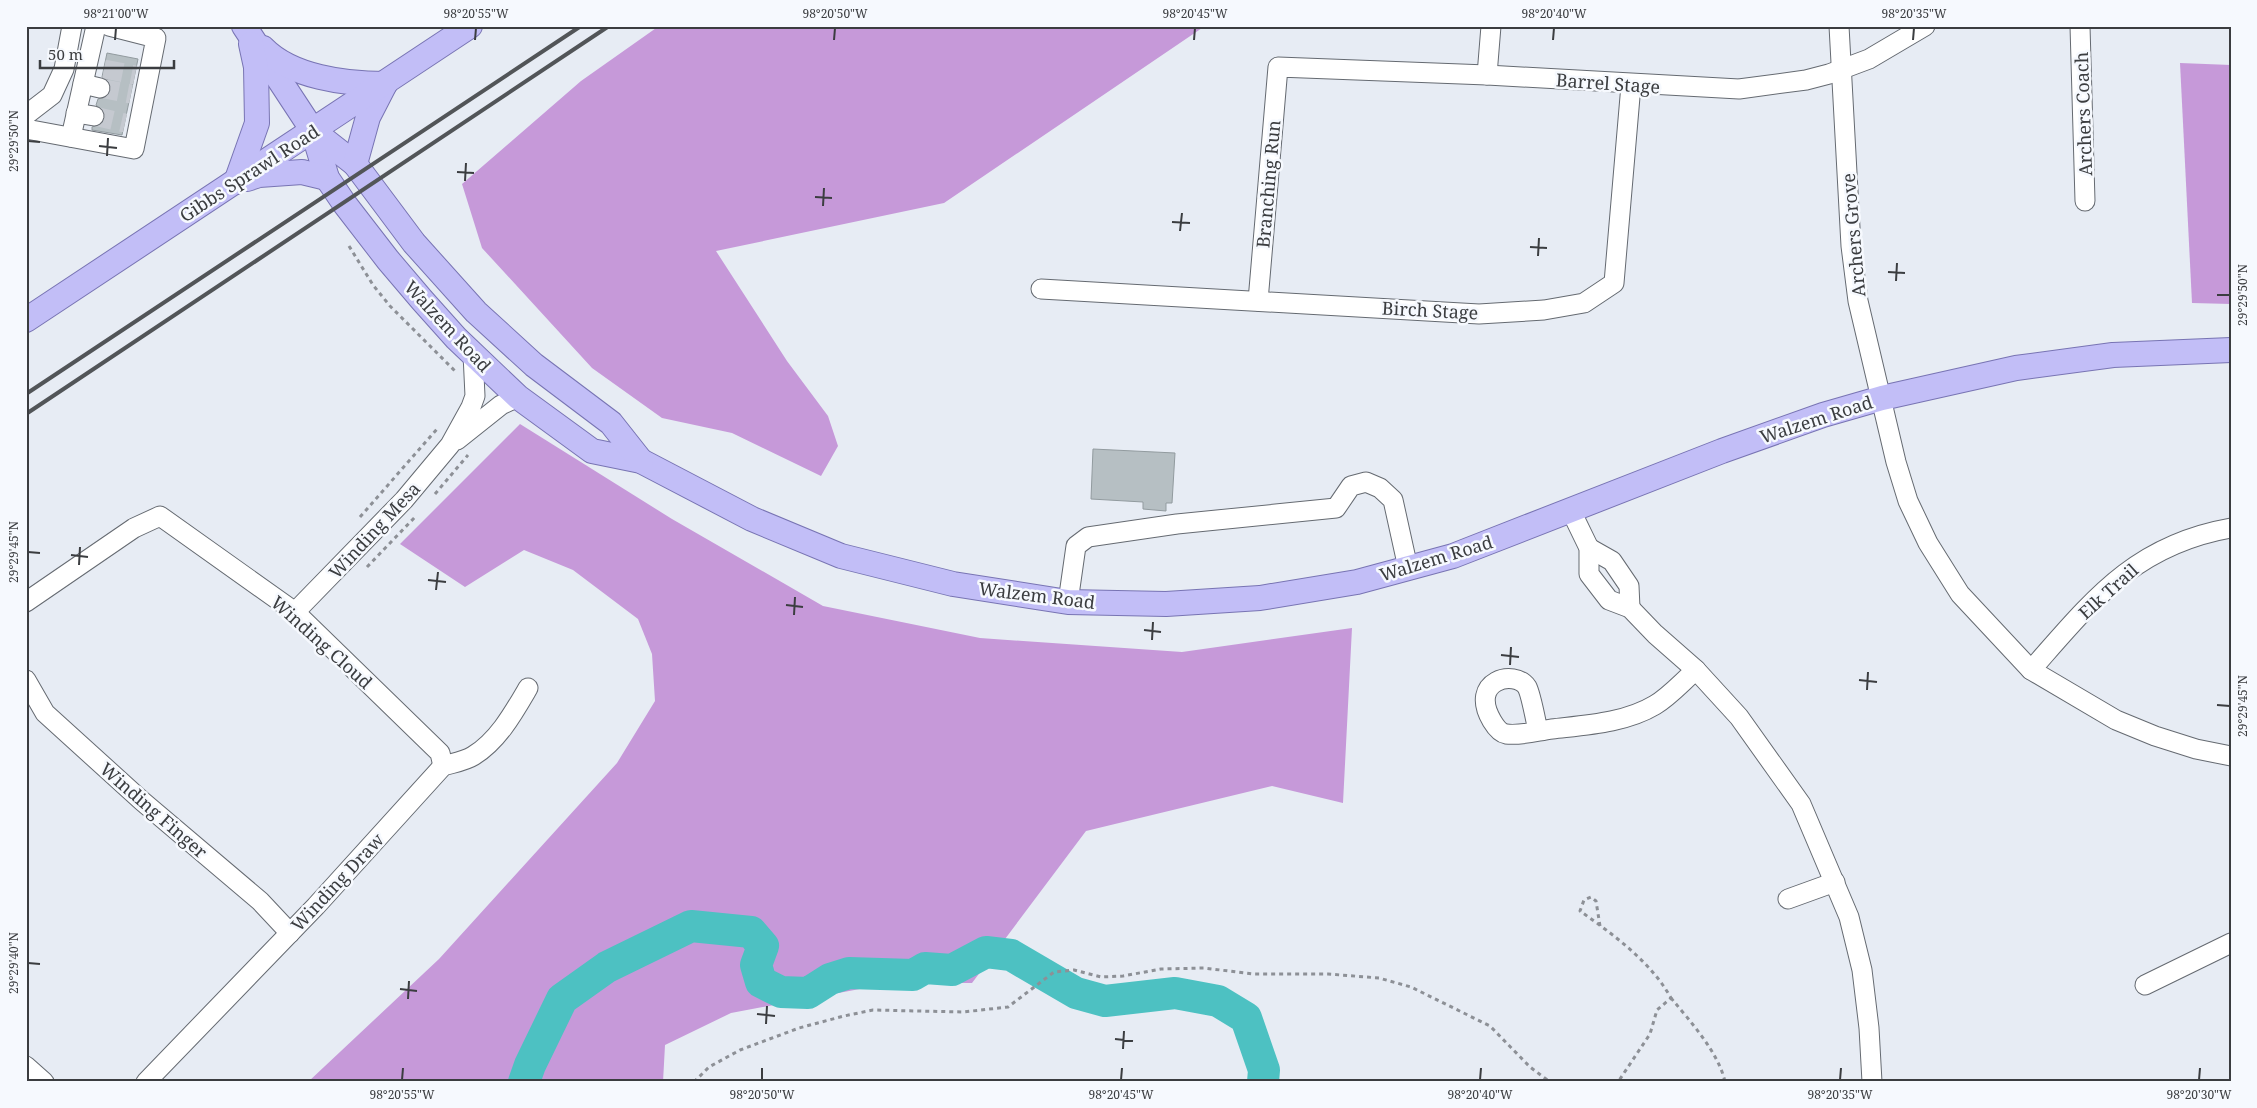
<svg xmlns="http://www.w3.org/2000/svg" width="2257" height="1108" viewBox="0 0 2257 1108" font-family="'Noto Serif',serif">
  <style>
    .forest { fill: #c699d9 }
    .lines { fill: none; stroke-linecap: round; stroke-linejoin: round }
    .river { stroke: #4dc1c2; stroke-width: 32 }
    .building { fill: #b6bfc3; stroke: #929b9f }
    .minor-tunnel { stroke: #c5c9d0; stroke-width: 19; stroke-dasharray: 19 9; stroke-linecap: butt }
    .minor-casing { stroke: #656a71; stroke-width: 21 }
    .major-casing { stroke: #7874b3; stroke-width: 26 }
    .path { stroke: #8d9096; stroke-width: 3; stroke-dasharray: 4 4; stroke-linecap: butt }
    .minor { stroke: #fff; stroke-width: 19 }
    .major { stroke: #c2bef7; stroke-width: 24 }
    .rail { stroke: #525558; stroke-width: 4 }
    .ticks { fill: none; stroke: #3b3d40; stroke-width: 2 }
    .labels { text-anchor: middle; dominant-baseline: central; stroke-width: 5; stroke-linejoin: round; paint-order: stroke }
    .street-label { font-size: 18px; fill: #3b3d40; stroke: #f6f9fe }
    .neatline { fill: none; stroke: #3b3d40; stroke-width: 2 }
    .ticks-label { font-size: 12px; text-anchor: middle; fill: #3b3d40 }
  </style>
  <rect width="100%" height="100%" fill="#e7ecf4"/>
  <g class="forest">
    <polygon points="659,26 1205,26 944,203 716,251 787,361 828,416 838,446 821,476 732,433 662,418 592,368 482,248 462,184 581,81"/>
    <polygon points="2180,63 2231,65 2231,304 2192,303"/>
    <polygon points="520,424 672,519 823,606 980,638 1182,652 1352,628 1343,803 1272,786 1086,831 972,983 892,983 731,1013 665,1045 663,1082 308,1082 439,959 617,763 655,701 652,654 638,619 573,570 524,550 465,587 400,544"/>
  </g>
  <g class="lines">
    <polyline class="river" points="524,1082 530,1065 562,999 607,967 691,926 751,932 763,946 756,965 761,982 781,992 808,993 830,979 849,973 913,975 925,968 952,970 986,952 1011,955 1076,993 1105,1001 1175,993 1218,1001 1246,1018 1264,1070 1263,1082"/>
  </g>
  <g class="building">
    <polygon points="107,53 138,59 122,135 92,130 92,127 102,123 105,118 104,112 96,105 98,99 108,96 111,90 108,80 102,77"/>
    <polygon points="1093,449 1175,453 1172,503 1166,503 1166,511 1143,509 1143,502 1091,499"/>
  </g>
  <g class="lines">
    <g class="minor-tunnel">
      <polyline points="104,69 135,75"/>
      <polyline points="100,88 131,94"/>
      <polyline points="94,116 125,123"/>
    </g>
    <g class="minor-casing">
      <g id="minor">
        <polyline points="1839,26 1851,246 1858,301 1896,462 1908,501 1928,543 1960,594 2031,670 2116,720 2155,736 2196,749 2231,756"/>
        <polyline points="2080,26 2085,201"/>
        <polyline points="1487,75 1491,26"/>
        <polyline points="83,84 100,88"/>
        <polyline points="76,113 94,116"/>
        <polyline points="26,115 52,95 64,69 72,26"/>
        <polyline points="26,129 134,149 156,38 109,26"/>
        <polyline points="71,137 96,26"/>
        <polyline points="1041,289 1479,314 1544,310 1584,303 1614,283 1631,85"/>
        <polyline points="1258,301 1278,67 1487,75 1739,89 1806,80 1829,74 1869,59 1925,26"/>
        <polyline points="457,440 501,405 518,397"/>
        <polyline points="1571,511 1589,548 1589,574 1609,600 1630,608 1655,634 1696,670 1739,717 1801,804 1849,917 1862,970 1869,1028 1872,1082"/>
        <polyline points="1589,548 1612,561 1629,586 1630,608"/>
        <polyline points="26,602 134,528 160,516 295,612 440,753 443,766"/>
        <polyline points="1068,602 1076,546 1088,537 1177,524 1336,508 1351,486 1366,482 1380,488 1393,500 1408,568"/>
        <polyline points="295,612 404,500 450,445 471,407 475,396 473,354"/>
        <path d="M2031 670C2092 601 2134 545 2231 528"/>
        <polyline points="26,680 45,713 142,801 260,901 290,933"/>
        <path d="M1538 731C1536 722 1531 694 1527 687 1515 669 1468 680 1492 721 1495 726 1500 733 1506 734 1521 736 1537 731 1552 729 1586 725 1625 723 1655 705 1670 696 1683 681 1696 670"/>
        <polyline points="1788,899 1835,882"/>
        <polyline points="2145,985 2231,943"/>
        <polyline points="26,1066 44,1082"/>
        <path d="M146 1082 316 906 443 766C453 763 465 761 473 756 498 741 514 712 528 688"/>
      </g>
    </g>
    <g class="major-casing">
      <g id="major">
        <polyline points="244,26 313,131 327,178 344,203 388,260 422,300 456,338 518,397 592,451 641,461 752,519 841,556 953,584 1068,602 1166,604 1260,598 1357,582 1453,556 1722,451 1823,415 1882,398 2016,368 2113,355 2231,350"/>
        <path d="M263 48C291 77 345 84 385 84"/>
        <polyline points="313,131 355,164 414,243 476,312 534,365 611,423 641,461"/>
        <polyline points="355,164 368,117 385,84"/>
        <polyline points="247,179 259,175 302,172 327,178"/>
        <polyline points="236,182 257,123 256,67 251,44"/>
        <polyline points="26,320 470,26"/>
      </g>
    </g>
    <g class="path">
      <polyline points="349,246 373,285 390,306 456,372"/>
      <polyline points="435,494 468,455"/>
      <polyline points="360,517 437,429"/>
      <polyline points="367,567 416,516"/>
      <path d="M1600 926 1596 901 1591 897 1584 900 1580 911C1614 935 1651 962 1671 998L1657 1010 1650 1034 1618 1082"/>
      <path d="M1671 998C1690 1021 1719 1053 1725 1082"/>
      <polyline points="694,1082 709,1067 740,1050 799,1028 844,1016 873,1010 963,1012 1008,1007 1054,972 1074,970 1101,977 1123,976 1161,969 1204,968 1253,974 1328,974 1379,978 1411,987 1490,1026 1530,1067 1550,1082"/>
    </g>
    <use href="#minor" class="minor"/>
    <use href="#major" class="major"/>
    <g class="rail">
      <polyline points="26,394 581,26"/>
      <polyline points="26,414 609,26"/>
    </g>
  </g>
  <path class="ticks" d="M115 40 116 28M475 40 476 28M834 40 835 28M1194 40 1195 28M1553 40 1554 28M1913 40 1914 28M28 141 40 142M99 146 117 148M107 156 108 138M457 172 474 173M465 181 466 163M815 197 832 198M823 206 824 188M1172 222 1190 223M1180 231 1182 213M1530 247 1547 248M1538 256 1539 238M1888 272 1905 273M1896 281 1897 263M2217 295H2230M28 552 40 553M71 555 88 557M79 565 80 547M428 580 446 582M436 590 438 572M786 605 803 607M794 615 795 597M1144 630 1161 632M1152 640 1153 622M1501 655 1519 657M1510 665 1511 647M1859 680 1877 682M1867 690 1868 672M2217 705 2230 706M28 963 40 964M400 989 417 991M408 999 409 981M757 1014 775 1016M766 1024 767 1006M1115 1039 1133 1041M1123 1049 1124 1031M402 1080 403 1068M762 1080V1068M1121 1080 1122 1068M1480 1080 1481 1068M1840 1080 1841 1068M2199 1080 2200 1068"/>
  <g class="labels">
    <g class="street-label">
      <text transform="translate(1608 83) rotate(4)">Barrel Stage</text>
      <text transform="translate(2083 114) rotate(-92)">Archers Coach</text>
      <text transform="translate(249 173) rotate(-33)">Gibbs Sprawl Road</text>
      <text transform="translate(1268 184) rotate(-85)">Branching Run</text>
      <text transform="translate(1853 235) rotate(-95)">Archers Grove</text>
      <text transform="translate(1430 310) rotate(3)">Birch Stage</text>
      <text transform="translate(448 326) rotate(47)">Walzem Road</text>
      <text transform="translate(1816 419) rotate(-18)">Walzem Road</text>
      <text transform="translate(374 530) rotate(-47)">Winding Mesa</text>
      <text transform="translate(1436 558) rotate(-17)">Walzem Road</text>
      <text transform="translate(2108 591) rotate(-42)">Elk Trail</text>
      <text transform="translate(1037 595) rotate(7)">Walzem Road</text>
      <text transform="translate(322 642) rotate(42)">Winding Cloud</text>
      <text transform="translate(154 810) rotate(41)">Winding Finger</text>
      <text transform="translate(337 882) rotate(-47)">Winding Draw</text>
    </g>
  </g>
  <rect width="2257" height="1108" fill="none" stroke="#f6f9fe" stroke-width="55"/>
  <path d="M40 60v8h134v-8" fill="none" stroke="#3b3d40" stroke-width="2.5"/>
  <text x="48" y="60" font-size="15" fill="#3b3d40" stroke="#f6f9fe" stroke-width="4" paint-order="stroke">50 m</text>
  <rect x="28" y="28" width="2202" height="1052" class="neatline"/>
  <g class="ticks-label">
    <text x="116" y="18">98°21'00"W</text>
    <text x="476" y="18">98°20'55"W</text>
    <text x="835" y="18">98°20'50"W</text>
    <text x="1195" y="18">98°20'45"W</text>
    <text x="1554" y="18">98°20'40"W</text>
    <text x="1914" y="18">98°20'35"W</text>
    <text transform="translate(14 141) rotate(-90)" y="4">29°29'50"N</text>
    <text transform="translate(2243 295) rotate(-90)" y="4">29°29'50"N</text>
    <text transform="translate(14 552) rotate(-90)" y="4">29°29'45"N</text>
    <text transform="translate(2243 706) rotate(-90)" y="4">29°29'45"N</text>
    <text transform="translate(14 963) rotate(-90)" y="4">29°29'40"N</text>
    <text x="402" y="1099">98°20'55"W</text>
    <text x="762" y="1099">98°20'50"W</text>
    <text x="1121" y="1099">98°20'45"W</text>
    <text x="1480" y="1099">98°20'40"W</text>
    <text x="1840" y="1099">98°20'35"W</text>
    <text x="2199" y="1099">98°20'30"W</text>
  </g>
</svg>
